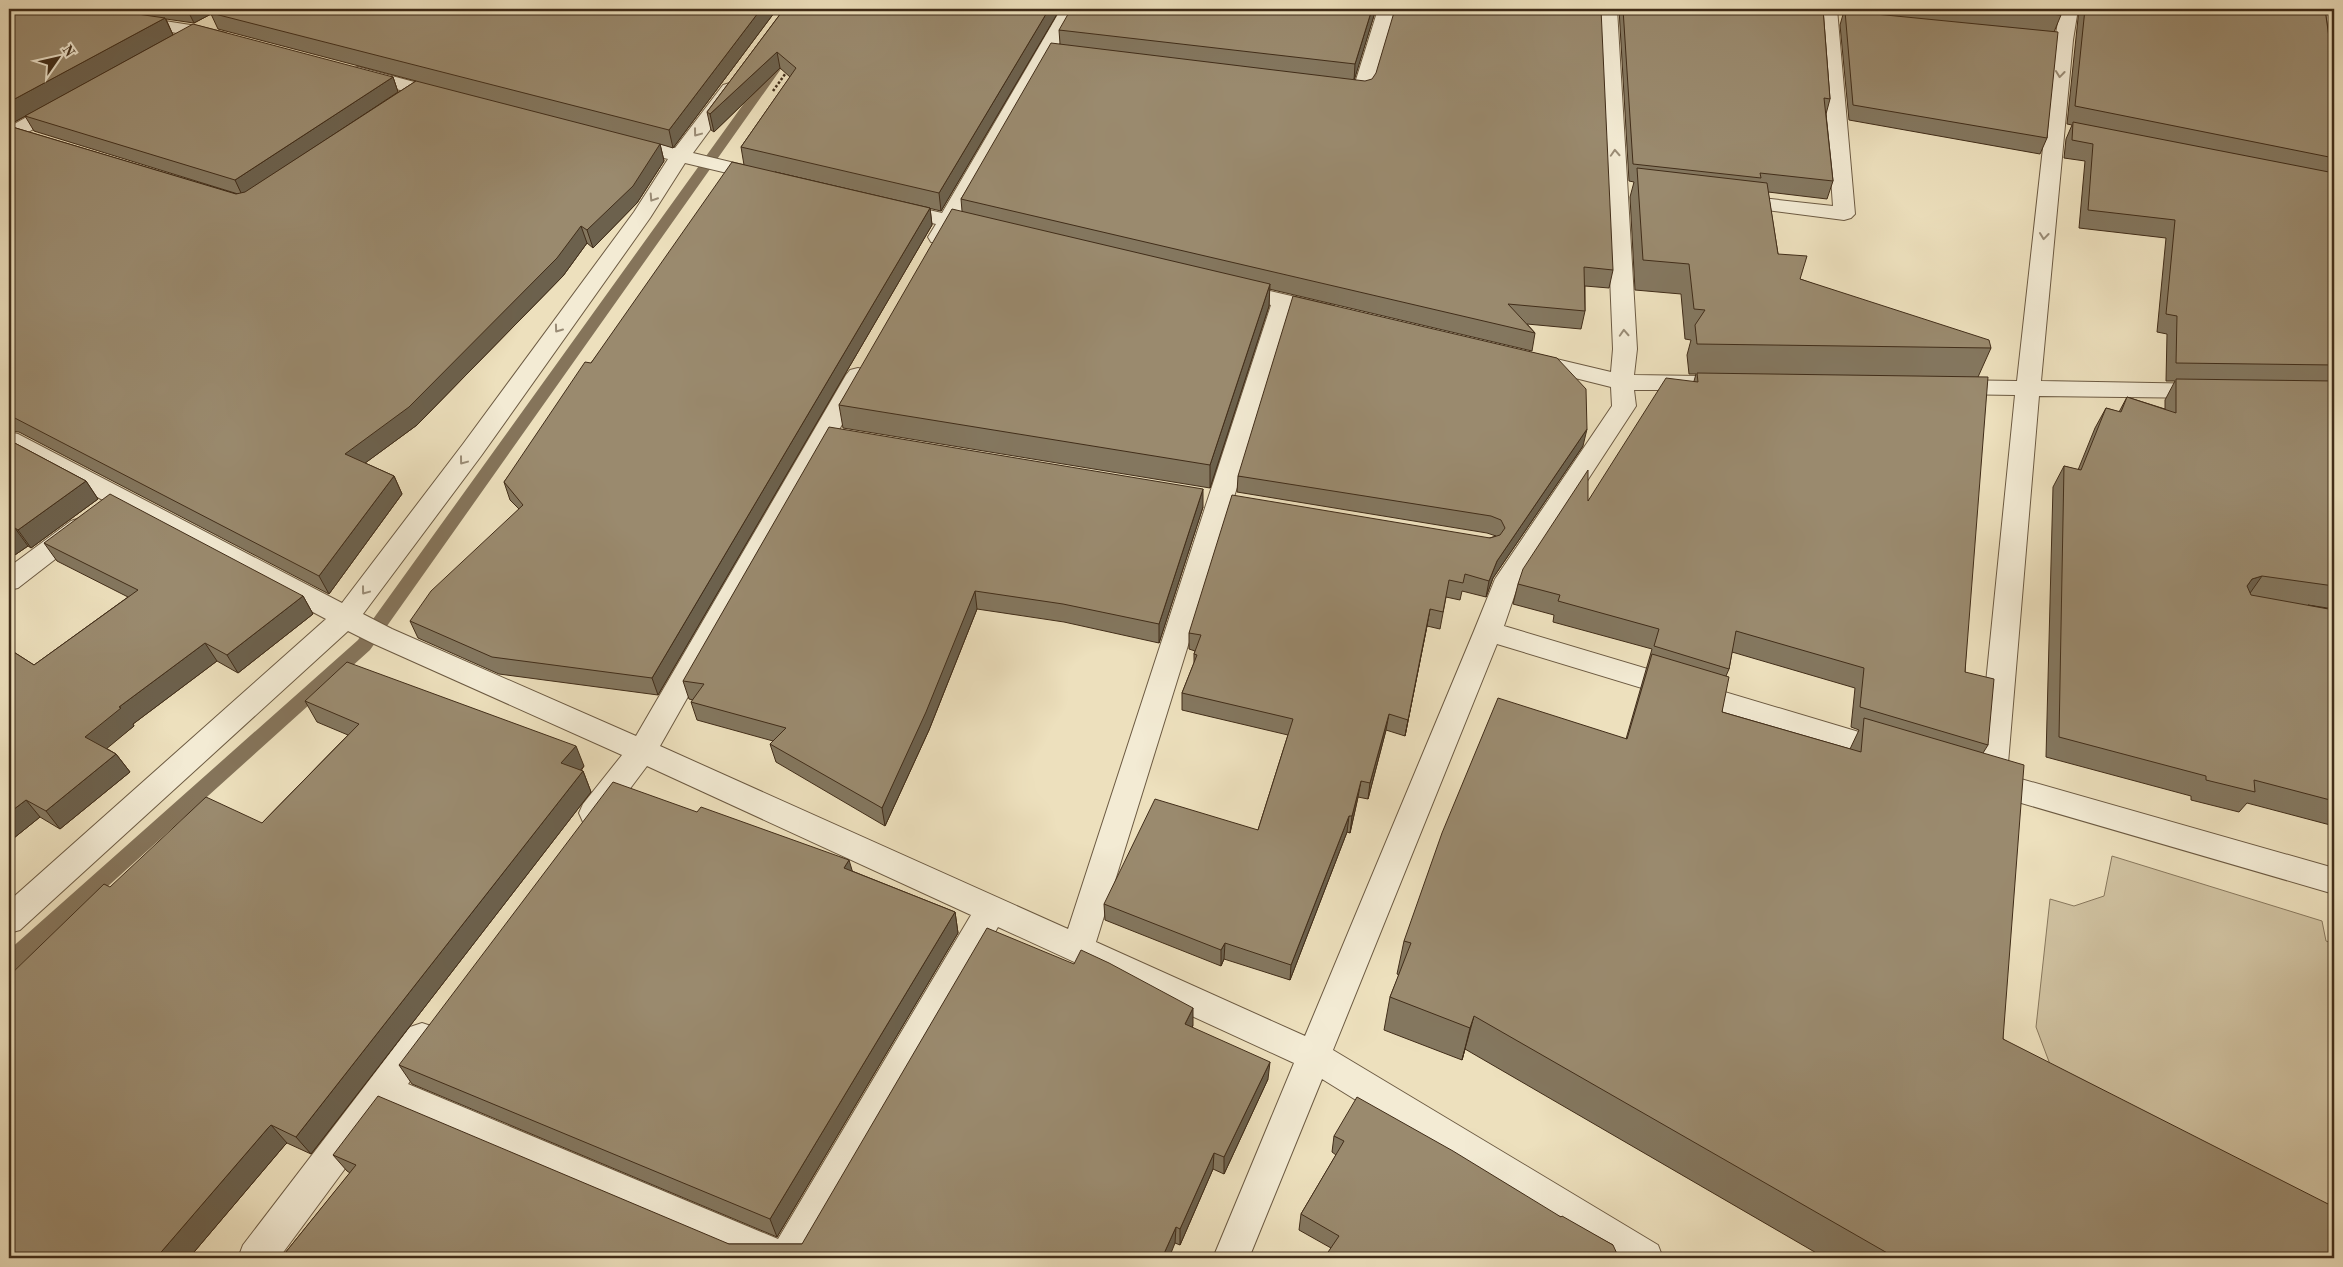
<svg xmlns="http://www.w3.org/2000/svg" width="2343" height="1267" viewBox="0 0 2343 1267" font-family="'Old Standard TT',serif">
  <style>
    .green { fill: #d0c2a1; stroke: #88785d }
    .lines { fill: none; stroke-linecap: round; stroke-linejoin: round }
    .stream { fill: #85745a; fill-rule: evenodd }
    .minor-casing { stroke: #6c5a42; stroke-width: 2 }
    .path { stroke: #412d19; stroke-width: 2.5; stroke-dasharray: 2.5 2; stroke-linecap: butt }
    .minor { fill: #f3ebd4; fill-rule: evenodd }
    .wall { fill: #84775f; stroke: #412d19; fill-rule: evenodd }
    .shaded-wall { fill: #6c614d; stroke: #412d19 }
    .building { fill: #9a8a6e; stroke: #412d19 }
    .oneway { stroke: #9a8c76 }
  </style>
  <rect width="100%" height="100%" fill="#ede0bd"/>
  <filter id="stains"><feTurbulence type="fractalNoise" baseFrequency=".004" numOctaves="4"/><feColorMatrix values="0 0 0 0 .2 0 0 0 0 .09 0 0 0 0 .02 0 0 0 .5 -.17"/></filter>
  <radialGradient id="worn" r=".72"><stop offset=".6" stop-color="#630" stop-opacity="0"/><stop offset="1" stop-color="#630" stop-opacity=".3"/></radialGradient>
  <polygon class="green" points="2112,856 2322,921 2326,941 2334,944 2334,1240 2063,1099 2036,1027 2050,899 2074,906 2104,896"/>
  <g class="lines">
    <polygon class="stream" points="777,62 783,66 370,650 16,969 9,972 9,950 358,640 773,63"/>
    <g class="minor-casing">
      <g id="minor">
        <polygon points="1061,9 1079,9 961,217 991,224 994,229 991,234 983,235 954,229 947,242 939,243 931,242 928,237 936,224 887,212 884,208 887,204 894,202 942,213"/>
        <polygon points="1378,9 1396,9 1373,90 1370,94 1363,96 1330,91 1327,87 1330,83 1337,81 1355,83"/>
        <polygon points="1599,9 1617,9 1637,349 1634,375 1700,376 1708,378 1712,383 1708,388 1700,390 1634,390 1636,406 1517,588 1504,626 1889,741 1899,744 1904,752 1899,760 1889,763 1497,644 1333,1050 1658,1245 1663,1258 1611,1258 1322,1079 1249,1258 1213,1258 1294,1063 998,927 808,1258 737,1258 389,1109 279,1258 238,1258 243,1245 410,1027 422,1023 434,1027 439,1038 434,1049 408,1084 778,1239 971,915 647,766 605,822 594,825 583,822 579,813 583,804 622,755 372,643 348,631 20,930 9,933 9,901 326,619 9,450 9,432 18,434 342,603 463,444 634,212 668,159 620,147 617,143 620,139 627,137 675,148 723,85 730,83 737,85 740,89 693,153 772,172 775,176 772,180 765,182 685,163 650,218 481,456 363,614 392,629 636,736 846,375 850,370 858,368 866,370 870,375 660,746 1068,929 1271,305 1224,294 1221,289 1224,284 1232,282 1334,306 1337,311 1334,316 1326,318 1292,310 1096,942 1305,1036 1474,631 1495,579 1612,406 1611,387 1523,365 1519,360 1523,355 1531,353 1611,372 1613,349"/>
        <polygon points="1819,9 1837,9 1855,214 1851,218 1844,220 1727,205 1724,201 1727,197 1734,195 1833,206"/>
        <polygon points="2060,9 2078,9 2073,40 2041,381 2208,384 2216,386 2220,391 2216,396 2208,398 2039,396 2007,775 2334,868 2334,894 1987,793 1976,789 1972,781 1977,772 2015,395 1951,394 1943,392 1939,387 1943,382 1951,380 2017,381 2055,40"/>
        <polygon points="2316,9 2334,9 2334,82 2327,80 2325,76"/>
        <polygon points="132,16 197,26 226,33 229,37 226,41 220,42 196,36 126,25 123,21 126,17"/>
        <polygon points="358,67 452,92 455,96 452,100 445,102 351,77 349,73 351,69"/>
        <polygon points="62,99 69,101 72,105 69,109 16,139 9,141 9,127 55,101"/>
        <polygon points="80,518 89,521 93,527 89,533 18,588 9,590 9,567 71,521"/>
      </g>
    </g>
    <polyline class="path" points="773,91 788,70"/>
    <use href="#minor" class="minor"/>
  </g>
  <g class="wall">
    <polygon points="9,9 777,9 673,148 660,144 664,161 637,203 593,248 587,243 563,276 417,425 365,463 394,476 402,494 329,594 19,432 9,431 9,126 236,194 238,194 34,131 25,116 393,77 398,92 337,132 416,81 218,29 211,14 194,23 166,19 173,35 9,125"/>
    <polygon points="784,9 1060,9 941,211 775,172 930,208 932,225 658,695 499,674 418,638 410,621 519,509 510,500 504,482 591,363 744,165 741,147 790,77 780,68 714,132 711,130 707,112"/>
    <polygon points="1376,9 1354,79 1613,270 1609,288 1585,286 1585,311 1581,329 1527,324 1535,333 1532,351 1269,289 1269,306 1210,488 843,428 839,405 962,211 961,199 1060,44 1059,30"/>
    <path d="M1617 9H1823L1830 99 1826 114 1833 181 1827 199 1768 192 1778 254 1800 279 1991 348 1978 377 1965 672 1988 745 1983 753 2003 1039 2334 1258H1825L1465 1049 1462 1060 1384 1030 1390 997 1399 975 1397 974 1404 941 1626 739 1652 649 1553 622 1554 615 1513 604 1518 584 1588 501 1694 381 1696 374H1689L1687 355 1691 340 1685 339 1681 294 1635 290 1630 197 1634 182 1629 181 1619 9ZM1732 652 1855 688 1851 727 1859 730 1850 749 1722 712 1726 676 1729 669Z"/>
    <polygon points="1838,9 2062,9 2061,15 2054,32 2047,138 2040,154 1849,120 1840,25 1844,11 1839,10"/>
    <polygon points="2079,9 2325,9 2332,59 2334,62 2334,380 2333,381 2334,381 2334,609 2308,605 2334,610 2334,826 2247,803 2239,812 2191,800 2191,796 2046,757 2053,487 2064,466 2078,470 2095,428 2106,408 2119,412 2127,397 2165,409 2165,400 2175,381 2166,381 2167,334 2157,332 2166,238 2079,228 2085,161 2064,158 2066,139 2072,125 2067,124"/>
    <polygon points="9,440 86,481 98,499 31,548 28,546 9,559"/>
    <polygon points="1583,446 1493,578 1486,597 1462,591 1460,600 1446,597 1440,629 1427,626 1405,736 1386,730 1368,799 1358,797 1350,833 1347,832 1290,980 1224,959 1221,966 1105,920 1104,904 1258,830 1288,735 1182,710 1182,693 1194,663 1194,654 1195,651 1189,649 1189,633 1496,536 1487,533 1237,492 1238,476"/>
    <polygon points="1203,507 1159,643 1064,622 977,609 929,730 885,826 776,762 770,744 773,741 697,720 691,702 693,700 689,699 683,681"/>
    <polygon points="44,543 303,596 313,614 238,673 217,661 133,724 134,726 106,748 116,754 130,772 60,829 40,817 9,842 9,649 34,665 128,597 57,561"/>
    <polygon points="305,701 584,766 581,771 583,771 591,792 311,1154 287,1143 284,1146 189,1258 9,1258 110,887 262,823 348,735 317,722"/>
    <polygon points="852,871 955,912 958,933 777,1237 412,1084 399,1065"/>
    <polygon points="1193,1025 1192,1027 1268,1079 1224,1174 1213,1169 1180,1245 1175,1243 281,1258 350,1173 347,1171 333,1155 729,1244 802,1244"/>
    <polygon points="1334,1136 1561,1217 1613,1245 1331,1248 1299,1230 1301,1214 1336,1155 1332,1152"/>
  </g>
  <g class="shaded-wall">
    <polygon points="187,9 220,9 211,13 211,14 194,23"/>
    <polygon points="761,9 777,9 673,148 669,130"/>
    <polygon points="1049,9 1060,9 941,211 939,193"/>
    <polygon points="1372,9 1376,9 1354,81 1355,64"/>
    <polygon points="165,18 173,35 9,125 9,102"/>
    <polygon points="777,52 780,68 714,132 710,114"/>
    <polygon points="393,77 398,92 242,195 235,180"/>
    <polygon points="660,144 664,161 637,203 593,248 587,230"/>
    <polygon points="930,208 932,225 658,695 652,678"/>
    <polygon points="581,226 587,243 563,276 417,425 353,472 345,454"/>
    <polygon points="1270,284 1269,306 1210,488 1210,465"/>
    <polygon points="1587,429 1583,446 1493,578 1486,597 1489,581 1497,561"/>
    <polygon points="394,476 402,494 329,594 319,576"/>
    <polygon points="86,481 98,499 31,548 18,530"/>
    <polygon points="1203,489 1203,507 1159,643 1159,624"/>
    <polygon points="15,528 28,546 9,559 9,532"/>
    <polygon points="2262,576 2248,596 2238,599 2252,579"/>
    <polygon points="975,591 977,609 929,730 885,826 882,808"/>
    <polygon points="303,596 313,614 238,673 227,655"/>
    <polygon points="1430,609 1427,626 1405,736 1408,720"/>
    <polygon points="205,643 217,661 133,724 134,726 99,755 85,737 119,707"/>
    <polygon points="1389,714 1386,730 1368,799 1370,783"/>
    <polygon points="576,746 584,766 569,784 561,763"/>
    <polygon points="116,754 130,772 60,829 46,811"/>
    <polygon points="583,771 591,792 311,1154 296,1137"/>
    <polygon points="1361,781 1358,797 1350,833 1352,816"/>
    <polygon points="26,800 40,817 9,842 9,813"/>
    <polygon points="1349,816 1347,832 1290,980 1291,965"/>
    <polygon points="849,860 855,880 844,868"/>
    <polygon points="955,912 958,933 777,1237 770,1219"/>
    <polygon points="1225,943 1224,959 1221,966 1221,950"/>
    <polygon points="1193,1008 1193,1025 1185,1042 1185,1024"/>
    <polygon points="1474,1016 1462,1060 1470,1028"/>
    <polygon points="1270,1062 1268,1079 1224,1174 1224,1157"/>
    <polygon points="271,1125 287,1143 284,1146 189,1258 156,1258 268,1128"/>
    <polygon points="1214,1153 1213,1169 1180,1245 1180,1229"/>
    <polygon points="1176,1227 1175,1243 1169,1258 1162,1258"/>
  </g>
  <g class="building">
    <polygon points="9,9 103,9 165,18 9,102"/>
    <polygon points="218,9 761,9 669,130 211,13"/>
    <polygon points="784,9 1049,9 939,193 741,147 796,68 777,52 710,114 707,112"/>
    <polygon points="1071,9 1372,9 1355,64 1059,30"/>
    <polygon points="1395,9 1601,9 1613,270 1584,267 1585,311 1508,304 1535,333 961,199 1051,43 1365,81 1372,79 1376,73"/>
    <polygon points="1623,9 1823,9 1830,99 1824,98 1833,181 1760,173 1761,178 1633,164"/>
    <polygon points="1996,9 2062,9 2061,15"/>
    <polygon points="2085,9 2325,9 2332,59 2334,62 2334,158 2075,106"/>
    <polygon points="1845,11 2058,32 2047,138 1853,105"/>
    <polygon points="193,24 393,77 235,180 25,116"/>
    <polygon points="416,81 660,144 633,186 587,230 581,226 557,258 409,407 345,454 394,476 319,576 9,415 9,126 236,194 245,192"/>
    <polygon points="2073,122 2334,173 2334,365 2176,363 2177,316 2166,314 2175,220 2088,210 2093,144 2072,140"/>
    <polygon points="732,162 930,208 652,678 492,657 410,621 431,591 523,505 504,482 585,362 591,363"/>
    <polygon points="1637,168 1767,183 1778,254 1807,256 1800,279 1989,340 1991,348 1697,344 1695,325 1705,310 1694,309 1689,264 1643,260"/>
    <polygon points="952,209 1270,284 1210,465 839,405"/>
    <polygon points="1293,296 1557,358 1586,389 1587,429 1497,561 1489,581 1465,574 1463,583 1449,580 1443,612 1430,609 1408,720 1389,714 1370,783 1361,781 1352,816 1349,816 1291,965 1225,943 1221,950 1104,904 1155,799 1258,830 1293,719 1182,693 1197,655 1194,654 1201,635 1189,633 1232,495 1490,538 1500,535 1505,528 1501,520 1491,516 1238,476"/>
    <polygon points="1697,373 1988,377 1965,672 1994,679 1988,745 1860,707 1864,668 1736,631 1729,669 1654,646 1659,629 1558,601 1560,595 1518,584 1523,569 1588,470 1588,501 1666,378 1698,382"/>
    <polygon points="2176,379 2334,381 2334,586 2262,576 2252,579 2247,586 2251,595 2334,610 2334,801 2254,780 2255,792 2206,780 2206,776 2059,737 2064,466 2081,470 2106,408 2121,412 2127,397 2176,413"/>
    <polygon points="829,427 1203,489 1159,624 1063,604 975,591 926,712 882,808 770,744 786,728 691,702 704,684 683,681"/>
    <polygon points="9,440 86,481 18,530 15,528 9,532"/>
    <polygon points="110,494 303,596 227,655 205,643 119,707 121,708 85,737 116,754 46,811 26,800 9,813 9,649 34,665 138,590 44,543"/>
    <polygon points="1652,654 1729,677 1722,712 1861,752 1864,718 2024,765 2003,1039 2334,1207 2334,1258 1896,1258 1474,1016 1470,1028 1390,997 1411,943 1404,941 1442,833 1498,698 1627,739"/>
    <polygon points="347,662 576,746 561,763 583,771 296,1137 271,1125 268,1128 156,1258 72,1258 66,1255 64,1258 9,1258 9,976 104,884 110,887 206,797 262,823 359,724 305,701"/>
    <polygon points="613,782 697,812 701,807 849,860 844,868 955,912 770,1219 399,1065"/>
    <polygon points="987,928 1074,964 1081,950 1109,963 1193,1008 1185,1024 1270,1062 1224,1157 1214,1153 1180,1229 1176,1227 1162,1258 281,1258 356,1165 333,1155 378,1096 729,1244 802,1244"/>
    <polygon points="1357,1097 1453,1151 1561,1217 1562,1216 1613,1245 1618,1256 1622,1258 1324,1258 1339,1236 1301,1214 1344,1141 1334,1136"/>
  </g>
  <defs><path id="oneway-chevron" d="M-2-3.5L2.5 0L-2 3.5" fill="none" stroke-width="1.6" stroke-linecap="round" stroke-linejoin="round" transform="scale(1.25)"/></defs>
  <g class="oneway">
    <use href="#oneway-chevron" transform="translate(2060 74) rotate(96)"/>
    <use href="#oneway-chevron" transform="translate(697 133) rotate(127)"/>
    <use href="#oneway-chevron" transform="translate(1615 153) rotate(-93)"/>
    <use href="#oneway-chevron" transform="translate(653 198) rotate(123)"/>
    <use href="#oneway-chevron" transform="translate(2044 236) rotate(96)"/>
    <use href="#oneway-chevron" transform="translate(558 329) rotate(126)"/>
    <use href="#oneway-chevron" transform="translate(1624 333) rotate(-93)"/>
    <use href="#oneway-chevron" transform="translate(463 461) rotate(127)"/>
    <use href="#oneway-chevron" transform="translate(365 591) rotate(127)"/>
  </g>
  <rect width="2343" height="1267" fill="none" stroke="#ede0bd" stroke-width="30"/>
  <rect x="10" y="10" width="2323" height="1247" fill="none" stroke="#412d19" stroke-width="2.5"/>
  <rect x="15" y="15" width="2313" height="1237" fill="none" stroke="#412d19"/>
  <g transform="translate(58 58) rotate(56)" stroke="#f3ebd4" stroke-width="4" paint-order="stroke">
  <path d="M0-4L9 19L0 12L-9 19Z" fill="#412d19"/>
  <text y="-8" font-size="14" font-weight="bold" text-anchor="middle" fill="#412d19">N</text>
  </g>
  <rect width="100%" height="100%" filter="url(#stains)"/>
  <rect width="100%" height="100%" fill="url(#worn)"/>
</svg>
